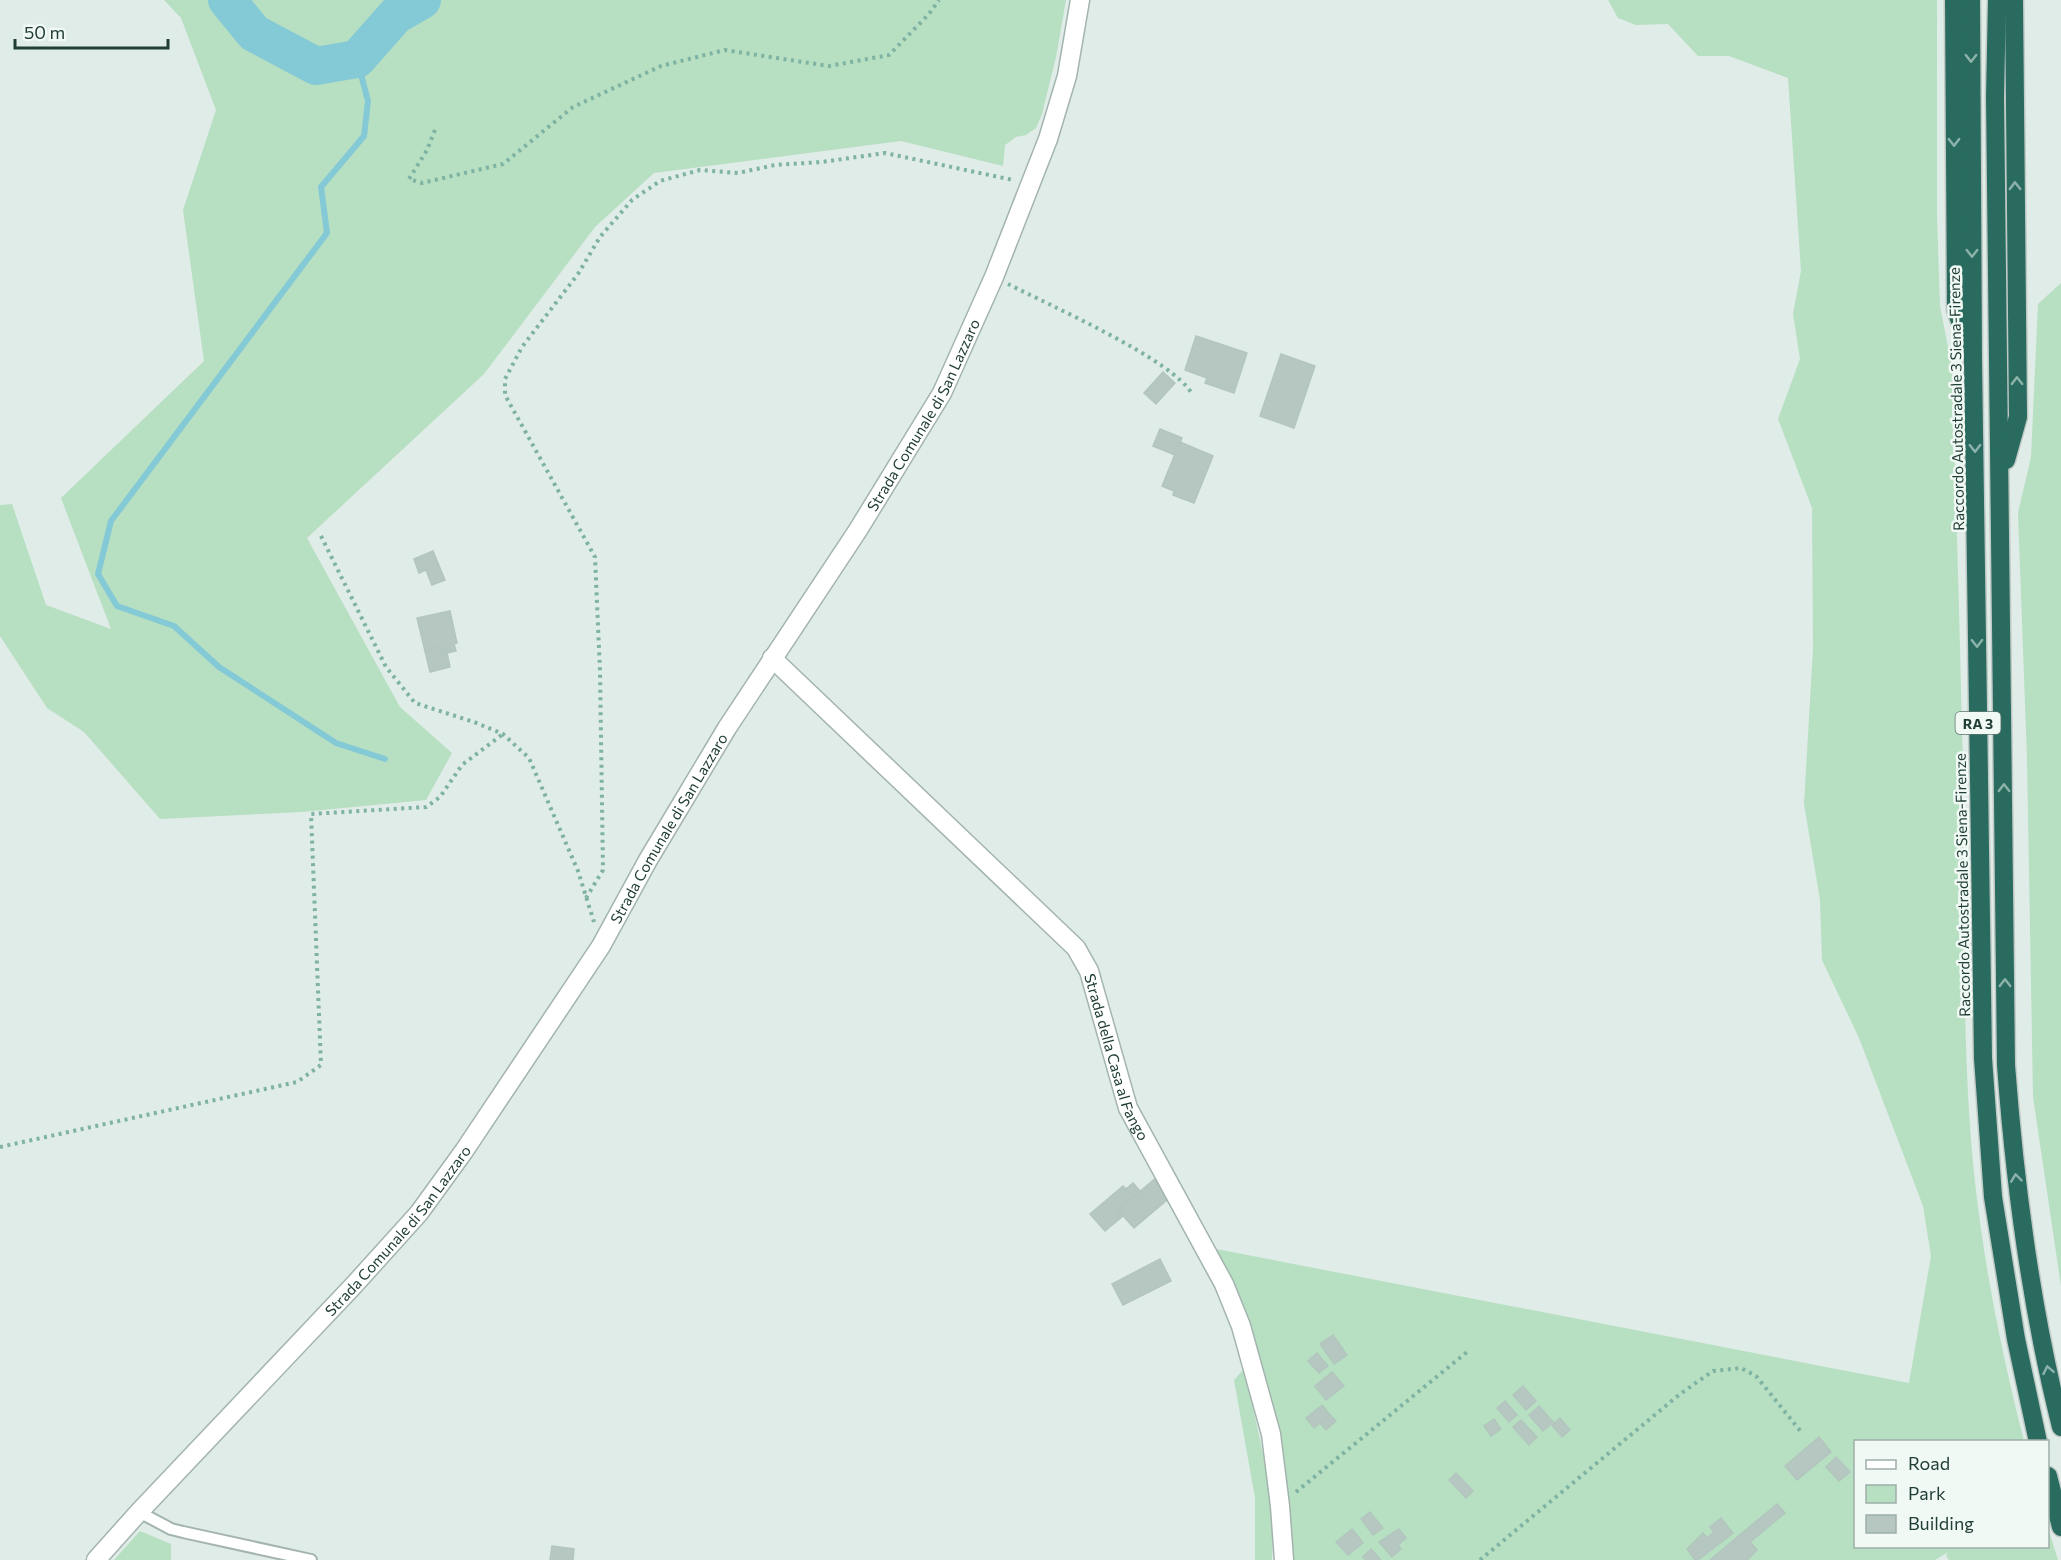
<svg xmlns="http://www.w3.org/2000/svg" width="2061" height="1560" viewBox="0 0 2061 1560" font-family="Commissioner,sans-serif">
  <style>
    .green { fill: #b7dfc2 }
    .lines { fill: none; stroke-linecap: round; stroke-linejoin: round }
    .stream { stroke: #84c9d6; stroke-width: 6 }
    .river { stroke: #84c9d6; stroke-width: 38 }
    .building { fill: #b5c7c0; stroke: #b2c6be; stroke-width: 1.5 }
    .service-casing { stroke: #a3b4ae; stroke-width: 14 }
    .minor-casing { stroke: #a3b4ae; stroke-width: 21 }
    .tertiary-casing { stroke: #a3b4ae; stroke-width: 21 }
    .motorway-casing { stroke: #c1c9c7; stroke-width: 21 }
    .path { stroke: #7eb2a2; stroke-width: 4; stroke-dasharray: 3 4.5; stroke-linecap: butt }
    .service { stroke: #fff; stroke-width: 10 }
    .minor { stroke: #fff; stroke-width: 18 }
    .tertiary { stroke: #fff; stroke-width: 18 }
    .motorway { stroke: #296c5f; stroke-width: 18 }
    .oneway { stroke: #8db2aa }
    .labels { text-anchor: middle; dominant-baseline: central; stroke-width: 5; stroke-linejoin: round; paint-order: stroke }
    .shield { fill: #f1f9f5; stroke: #5f766f; stroke-width: 1.5 }
    .shield-label { font-size: 14px; font-weight: bold; fill: #203e36 }
    .street-label { font-size: 15px; fill: #203e36; stroke: #f1f9f5 }
  </style>
  <rect width="100%" height="100%" fill="#e0ece7"/>
  <g class="green">
    <polygon points="164,0 1066,0 1056,57 1042,114 1036,128 1026,135 1016,137 1005,145 1003,166 901,141 654,173 595,227 484,374 307,538 400,707 452,753 426,800 302,812 160,819 84,732 47,708 0,636 0,505 12,504 46,605 111,629 61,498 204,361 183,210 216,110 181,18"/>
    <path d="M1608 0H1937V215L1940 306 1952 368C1956 502 1960 635 1963 769 1966 909 1960 1052 1976 1191 1986 1276 2003 1359 2024 1441L1856 1442V1546H2048V1528L2058 1560H1949L1946 1555 1948 1552 1935 1560H1288L1285 1487 1211 1248 1909 1383 1931 1256 1923 1206 1859 1038 1822 960 1820 900 1804 804 1813 649 1812 508 1778 419 1800 359 1793 314 1801 271 1788 78 1729 56H1698L1668 24 1636 25 1618 18Z"/>
    <polygon points="2061,283 2061,1286 2033,1097 2027,759 2018,513 2031,457 2038,304"/>
    <path d="M1244 1369C1258 1432 1276 1496 1272 1560H1255V1498L1234 1380Z"/>
    <polygon points="140,1531 171,1544 171,1560 114,1560"/>
  </g>
  <g class="lines">
    <polyline class="stream" points="357,59 368,101 364,136 321,187 327,233 111,521 98,574 117,606 174,626 219,667 336,743 385,759"/>
    <polyline class="river" points="227,0 254,33 316,66 357,59 396,15 422,0"/>
  </g>
  <g class="building">
    <polygon points="1196,336 1247,353 1234,393 1205,383 1207,378 1185,370"/>
    <polygon points="1281,354 1315,366 1294,428 1260,416"/>
    <polygon points="1163,372 1175,383 1156,404 1144,393"/>
    <polygon points="1160,429 1182,438 1175,455 1153,446"/>
    <polygon points="1180,442 1213,456 1194,503 1173,495 1174,491 1162,486"/>
    <polygon points="433,551 445,580 432,585 426,570 419,573 414,559"/>
    <polygon points="450,611 457,643 454,644 456,651 442,654 440,647 425,651 417,618"/>
    <polygon points="440,647 442,654 447,653 450,667 430,672 425,651"/>
    <polygon points="1157,1177 1173,1195 1134,1228 1118,1210"/>
    <polygon points="1133,1183 1140,1191 1118,1210 1123,1216 1105,1231 1090,1214 1123,1186 1126,1189"/>
    <polygon points="1160,1259 1171,1281 1123,1305 1112,1284"/>
    <polygon points="1333,1335 1347,1355 1334,1364 1320,1344"/>
    <polygon points="1317,1353 1328,1366 1319,1373 1308,1361"/>
    <polygon points="1332,1372 1344,1386 1326,1400 1315,1386"/>
    <polygon points="1523,1386 1536,1401 1526,1410 1513,1395"/>
    <polygon points="1505,1401 1517,1415 1509,1422 1497,1408"/>
    <polygon points="1322,1405 1330,1415 1314,1428 1306,1418"/>
    <polygon points="1539,1406 1553,1422 1543,1431 1529,1415"/>
    <polygon points="1330,1415 1336,1421 1326,1430 1320,1423"/>
    <polygon points="1560,1418 1570,1430 1562,1437 1552,1425"/>
    <polygon points="1494,1419 1501,1429 1491,1436 1484,1426"/>
    <polygon points="1521,1420 1537,1437 1529,1445 1513,1427"/>
    <polygon points="1819,1437 1831,1452 1797,1480 1785,1466"/>
    <polygon points="1836,1457 1850,1472 1839,1481 1826,1467"/>
    <polygon points="1456,1473 1473,1491 1466,1498 1449,1480"/>
    <polygon points="1777,1504 1785,1513 1750,1542 1757,1550 1747,1560 1710,1560"/>
    <polygon points="1370,1512 1383,1528 1373,1535 1361,1519"/>
    <polygon points="1721,1518 1733,1533 1698,1560 1695,1560 1687,1549 1703,1533 1707,1538 1714,1532 1710,1527"/>
    <polygon points="1352,1529 1363,1543 1348,1555 1336,1542"/>
    <polygon points="1399,1529 1406,1538 1398,1545 1401,1549 1392,1557 1379,1542"/>
    <polygon points="552,1546 574,1549 573,1560 550,1560"/>
    <polygon points="1371,1549 1381,1560 1366,1560 1363,1557"/>
  </g>
  <g class="lines">
    <g class="service-casing">
      <polyline id="service" points="139,1512 171,1529 183,1532 311,1560"/>
    </g>
    <g class="minor-casing">
      <g id="minor">
        <path id="s1" d="M772 658 1076 948 1089 971 1128 1108 1224 1284 1241 1326 1271 1434 1280 1506 1284 1560"/>
      </g>
    </g>
    <g class="tertiary-casing">
      <g id="tertiary">
        <path id="s2" d="M96 1560 139 1512 354 1285 419 1213 464 1151 601 946 648 860 727 728 858 530 942 393 994 277 1048 139 1067 76 1080 0"/>
      </g>
    </g>
    <g class="motorway-casing">
      <g id="motorway">
        <polyline points="1954,0 1956,310 1968,344"/>
        <polyline points="1971,0 1973,360 1983,1058 1993,1197 2016,1339 2038,1442"/>
        <path d="M1997 0 1995 97 2006 1065C2015 1187 2031 1308 2061 1427"/>
        <polyline points="2006,460 2018,417 2014,0"/>
        <polyline points="2048,1476 2061,1527"/>
      </g>
    </g>
    <g class="path">
      <polyline points="435,130 427,150 409,179 422,183 503,164 573,107 661,66 725,50 829,66 889,55 929,14 939,0"/>
      <path d="M1008 284C1047 304 1174 360 1192 394"/>
      <polyline points="321,536 386,667 415,703 474,722 503,734 529,758 578,871 594,922"/>
      <polyline points="586,898 603,870 600,671 595,557 505,395 505,379 522,347 578,274 600,237 632,200 660,181 700,170 738,173 775,165 822,162 885,153 1013,180"/>
      <polyline points="0,1147 297,1082 321,1065 311,814 426,807 440,797 462,765 503,734"/>
      <polyline points="1296,1492 1467,1352"/>
      <polyline points="1480,1560 1680,1394 1713,1371 1741,1368 1756,1376 1802,1433"/>
    </g>
    <use href="#service" class="service"/>
    <use href="#minor" class="minor"/>
    <use href="#tertiary" class="tertiary"/>
    <use href="#motorway" class="motorway"/>
  </g>
  <defs><path id="oneway-chevron" d="M-2-3.5L2.5 0L-2 3.5" fill="none" stroke-width="1.6" stroke-linecap="round" stroke-linejoin="round" transform="scale(1.5)"/></defs>
  <g class="oneway">
    <use href="#oneway-chevron" transform="translate(1971 58) rotate(90)"/>
    <use href="#oneway-chevron" transform="translate(1954 142) rotate(89)"/>
    <use href="#oneway-chevron" transform="translate(2015 186) rotate(-91)"/>
    <use href="#oneway-chevron" transform="translate(1972 253) rotate(90)"/>
    <use href="#oneway-chevron" transform="translate(2017 381) rotate(-91)"/>
    <use href="#oneway-chevron" transform="translate(1975 448) rotate(89)"/>
    <use href="#oneway-chevron" transform="translate(1977 643) rotate(89)"/>
    <use href="#oneway-chevron" transform="translate(2004 788) rotate(-91)"/>
    <use href="#oneway-chevron" transform="translate(2005 983) rotate(-90)"/>
    <use href="#oneway-chevron" transform="translate(2016 1178) rotate(-97)"/>
    <use href="#oneway-chevron" transform="translate(2048 1370) rotate(-101)"/>
  </g>
  <g class="labels">
    <rect class="shield" x="1955.5" y="712" width="45" height="22" rx="4.5"/>
    <g class="shield-label">
      <text x="1978" y="723">RA 3</text>
    </g>
    <g class="street-label">
      <text transform="translate(1956 399) rotate(-91)">Raccordo Autostradale 3 Siena-Firenze</text>
      <text stroke="none"><textPath href="#s2" startOffset="1419">Strada Comunale di San Lazzaro</textPath></text>
      <text stroke="none"><textPath href="#s2" startOffset="933">Strada Comunale di San Lazzaro</textPath></text>
      <text transform="translate(1962 885) rotate(-91)">Raccordo Autostradale 3 Siena-Firenze</text>
      <text stroke="none"><textPath href="#s1" startOffset="537">Strada della Casa al Fango</textPath></text>
      <text stroke="none"><textPath href="#s2" startOffset="447">Strada Comunale di San Lazzaro</textPath></text>
    </g>
  </g>
  <rect x="1854" y="1440" width="195" height="108" fill="#f1f9f5" stroke="#9daea9" stroke-width="1.5"/>
  <rect x="1866" y="1460" width="30" height="9" fill="#ffffff" stroke="#9daea9" stroke-width="1.5"/>
  <text x="1908" y="1470" font-size="18" fill="#203e36">Road</text>
  <rect x="1866" y="1485" width="30" height="18" fill="#b7dfc2" stroke="#9daea9" stroke-width="1.5"/>
  <text x="1908" y="1500" font-size="18" fill="#203e36">Park</text>
  <rect x="1866" y="1515" width="30" height="18" fill="#b5c7c0" stroke="#9daea9" stroke-width="1.5"/>
  <text x="1908" y="1530" font-size="18" fill="#203e36">Building</text>
  <path d="M15 39v9h153v-9" fill="none" stroke="#203e36" stroke-width="3"/>
  <text x="24" y="39" font-size="18" fill="#203e36" stroke="#f1f9f5" stroke-width="4.5" paint-order="stroke">50 m</text>
</svg>
